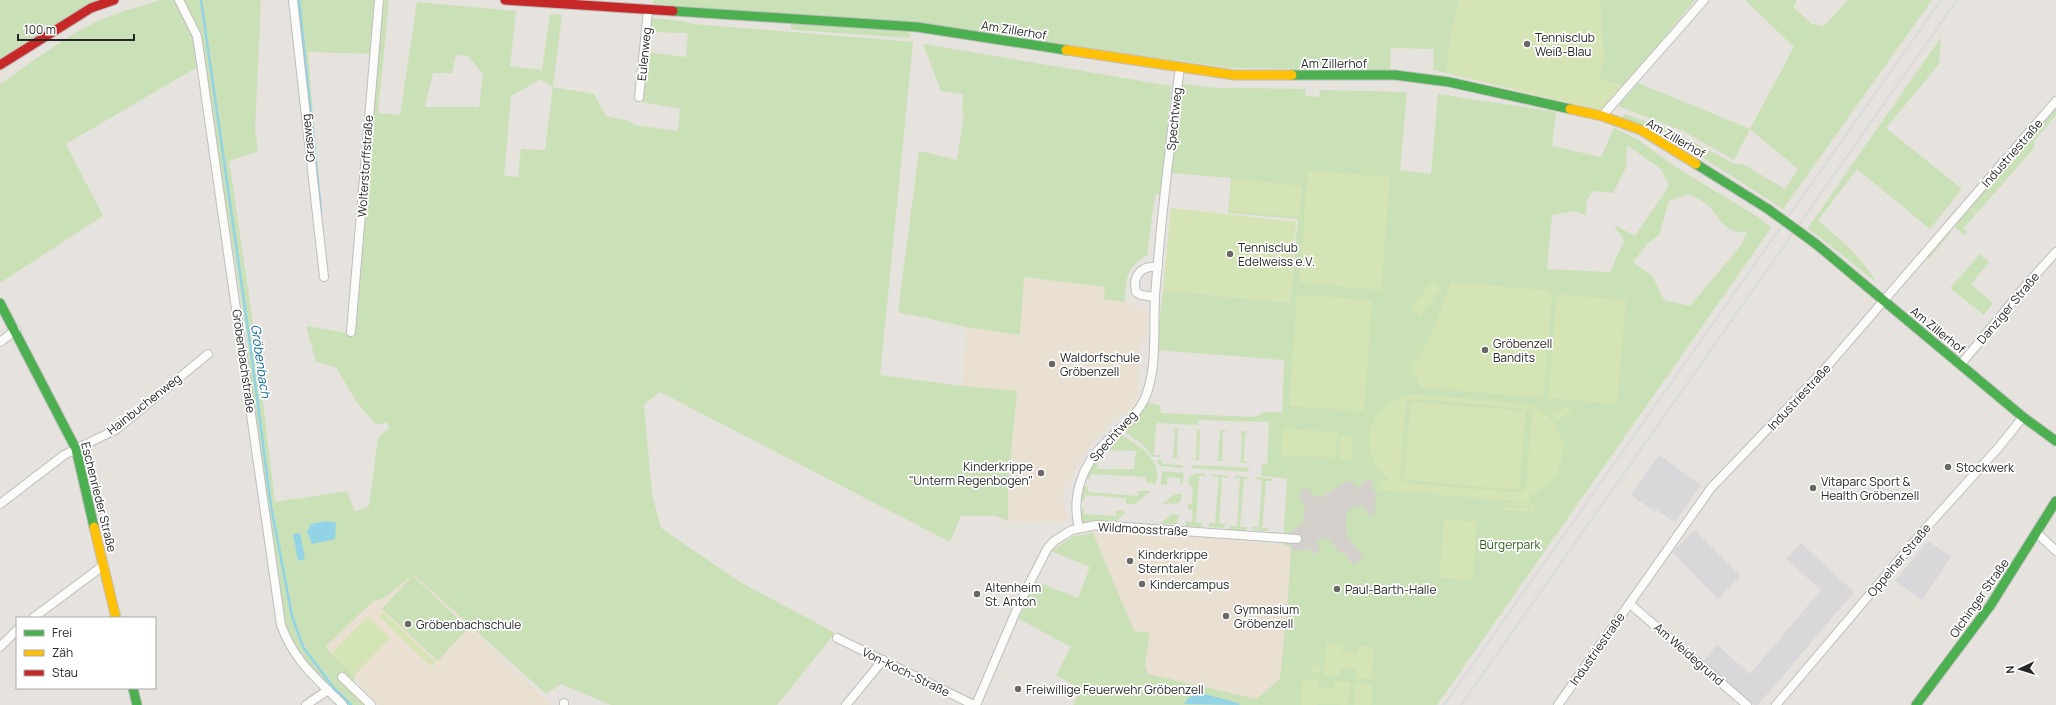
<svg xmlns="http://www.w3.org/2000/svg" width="2056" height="705" viewBox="0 0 2056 705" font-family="Manrope,sans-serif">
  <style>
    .industrial { fill: #d9d7d9 }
    .education { fill: #e9e0d1 }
    .green { fill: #cae0b6; fill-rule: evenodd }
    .pitch { fill: #d5e4b4; fill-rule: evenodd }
    .plaza { fill: #d4d0cc }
    .water { fill: #92d4e6 }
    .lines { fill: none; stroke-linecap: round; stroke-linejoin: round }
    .stream { stroke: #92d4e6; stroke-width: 2.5 }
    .street-casing { stroke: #bfbebe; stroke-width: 10 }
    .fast-casing { stroke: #bfbebe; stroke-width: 11 }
    .slow-casing { stroke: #bfbebe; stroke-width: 11 }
    .jam-casing { stroke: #bfbebe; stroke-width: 11 }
    .street { stroke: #fbfbfa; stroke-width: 8 }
    .fast { stroke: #4caf50; stroke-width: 9 }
    .slow { stroke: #ffc107; stroke-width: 9 }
    .jam { stroke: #c62828; stroke-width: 9 }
    .rail { stroke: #dcdcdd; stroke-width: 2.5 }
    .fast-bridge-casing { stroke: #bfbebe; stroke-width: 11; stroke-linecap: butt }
    .fast-bridge { stroke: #4caf50; stroke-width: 9 }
    .poi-dot { fill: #6a6867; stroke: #fff; stroke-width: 1.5 }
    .labels { text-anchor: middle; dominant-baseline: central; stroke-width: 3.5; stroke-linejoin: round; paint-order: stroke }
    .street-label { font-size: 12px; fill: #272727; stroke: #fff }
    .poi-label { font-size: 12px; fill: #272727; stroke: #fff; text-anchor: start }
    .park-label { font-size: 12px; fill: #2d601b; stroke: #fff }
    .water-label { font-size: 13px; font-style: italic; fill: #116b91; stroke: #fff }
  </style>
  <rect width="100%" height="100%" fill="#e6e2dd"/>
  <g class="industrial">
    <polygon points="1659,455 1701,485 1675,522 1657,510 1655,512 1631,495"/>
    <polygon points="1695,530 1741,576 1718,599 1672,552"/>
    <polygon points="1928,541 1951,557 1922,600 1895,581"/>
    <polygon points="1801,543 1854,592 1758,705 1754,705 1703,662 1717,645 1750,674 1821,590 1786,559"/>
  </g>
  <g class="education">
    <polygon points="1024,277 1106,287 1125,302 1149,311 1146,337 1139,343 1139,386 1135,405 1128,412 1122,413 1102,431 1076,465 1071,480 1065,484 1063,505 1069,514 1063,523 1008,521 1008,485 1017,391 962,386 967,327 1020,335"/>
    <polygon points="1104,532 1231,540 1291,546 1288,599 1280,679 1256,699 1148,675 1145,664 1150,633 1134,631 1093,533"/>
    <polygon points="414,574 552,705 379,705 364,691 354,675 324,647 373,601 382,599"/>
  </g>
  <g class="green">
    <polygon points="0,0 99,0 0,62"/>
    <path d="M160 0H261L255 129 258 152 229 161 255 336 275 502 347 491 355 512 369 506 378 438 389 428 387 422 376 425 356 401 336 367 316 362 306 326 355 334 376 54 308 52 316 154 313 153 295 0H383L389 1 378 113 400 115 417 2 516 11 510 66 542 70 550 14 562 15 553 87 594 94 606 116 629 121 634 125 678 131 680 109 642 102 646 52 686 57 688 33 647 32 649 18 683 21 694 24 913 42 880 375 962 386 1017 391 1008 484V521L996 516H961L950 542 660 392 644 405 652 494 661 528 740 582 835 633 777 705H611L561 684 546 694 414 575 413 576 468 628 438 661 382 609 412 576 382 599 373 601 325 647 354 675 356 693 368 705H347L303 660 284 624 255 426 247 338 204 63 66 144 103 216 0 283V84C31 63 62 38 96 22 116 13 138 7 160 0ZM456 55 468 56 483 74 479 107H425L433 73H452ZM541 79 553 87 545 150 521 149 518 177 504 176 511 96Z"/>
    <polygon points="653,0 1459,0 1452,31 1446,73 1433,70 1434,49 1391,48 1390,70 1232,68 1081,47 653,4"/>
    <polygon points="1600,0 1695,0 1624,86 1599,79 1604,58"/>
    <polygon points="1745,0 1796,0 1797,2 1793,7 1812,24 1824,26 1848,0 1932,0 1783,209 1661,131 1622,118 1624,114 1664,127 1735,164 1743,164 1785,189 1798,169 1750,129 1734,160 1683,131 1618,106 1638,83 1750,129 1794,47"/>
    <polygon points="791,23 906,31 909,33 911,38 794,30 791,28"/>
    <path d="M1941 37 1939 64 1886 128 1962 189 1930 229 1857 169 1818 220C1842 242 1859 253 1876 282L1808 228Z"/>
    <path d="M923 44 1171 86 1161 195H1155L1147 255C1126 268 1126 278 1125 302L1104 299 1105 287 1024 277 1020 335 967 327 898 312 919 151 957 160 964 114 962 113 963 94 941 91Z"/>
    <path d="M1182 84 1218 88 1306 89 1305 96 1319 97 1320 90 1407 92 1400 170 1431 174 1438 94 1556 112 1552 146 1601 157 1614 128 1637 139 1679 169 1758 217 1771 228 1437 705H1073L1081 689 1056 675 1071 647 1019 619 1035 581 1078 598 1090 567 1051 551 1074 536 1093 533 1134 631 1150 633 1145 664 1148 674 1256 699 1280 679 1288 599 1291 546 1283 545 1287 479 1261 476 1262 465 1267 464 1269 422 1197 420 1200 425 1156 423 1154 455H1160V457H1153L1144 446 1124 431V428L1148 402 1160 406 1161 413 1255 417 1264 412H1282L1284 360 1156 350 1163 290 1290 303 1298 219 1228 213 1231 178 1171 173ZM1627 145 1661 169 1669 186 1635 236 1614 225 1624 241 1610 272 1547 269 1552 215 1574 211 1586 215V202L1593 191 1613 193 1626 167ZM1688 194C1694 197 1700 199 1705 203 1721 216 1722 234 1747 232L1741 245 1690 306 1664 300 1653 277 1633 262 1648 243 1659 235 1669 201Z"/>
    <polygon points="2056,109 2056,115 2034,141 2034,148 1977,213 1970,207"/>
    <polygon points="1969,208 1976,214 1963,229 1967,232 1964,235 1953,226"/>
    <polygon points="1949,231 1951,232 1929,259 1926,257"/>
    <polygon points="1980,254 1989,262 1971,284 1993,303 1984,315 1950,288"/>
    <polygon points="1943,335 1955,345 1953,348 1940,339"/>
    <polygon points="1169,428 1184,429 1178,429 1177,458 1183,459 1168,458 1173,458 1175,429"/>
    <polygon points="1191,429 1206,430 1200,430 1199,459 1205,460 1190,460 1196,459 1197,430"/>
    <polygon points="1214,430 1229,431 1223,432 1222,460 1228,461 1213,461 1218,460 1220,431"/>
    <polygon points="1237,431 1252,432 1245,433 1244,461 1250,463 1235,462 1241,461 1242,433"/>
    <path d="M1117 435H1121C1133 442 1155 454 1157 471 1158 475 1156 480 1156 484L1146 482V477L1091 474 1090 479 1084 477 1092 462 1098 463 1097 469H1134L1136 451 1101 450 1099 457 1094 456Z"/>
    <polygon points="1156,460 1160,460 1163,464 1182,465 1184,468 1160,466"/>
    <polygon points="1193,465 1248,468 1249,471 1248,472 1192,468"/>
    <polygon points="1162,471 1184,473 1183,484 1180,484 1180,478 1167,477 1167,485 1161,484"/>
    <polygon points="1196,473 1206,474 1205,476 1199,476 1196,522 1202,523 1202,527 1186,526 1186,521 1192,522 1193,510 1188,509 1188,504 1192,504 1193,487 1189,486 1189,478"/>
    <polygon points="1212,474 1228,476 1228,478 1222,477 1219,523 1225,524 1224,528 1208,527 1209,523 1215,523 1219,477 1212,476"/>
    <polygon points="1235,476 1248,477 1250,479 1244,479 1240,527 1246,527 1246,532 1230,530 1230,526 1237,526 1240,478 1234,478"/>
    <polygon points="1256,477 1272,479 1272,481 1266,481 1262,528 1268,528 1268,531 1252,530 1252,527 1259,527 1262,480 1256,479"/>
    <polygon points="1081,486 1088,487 1088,492 1138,496 1138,491 1151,491 1135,504 1126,504 1126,498 1085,495 1084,501 1080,501"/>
    <polygon points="1175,494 1182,494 1180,503 1162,504"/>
    <polygon points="1078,508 1084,509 1083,514 1116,516 1116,511 1123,511 1125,513 1116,521 1083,523 1079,519"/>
    <polygon points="1172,514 1179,515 1177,524 1159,524"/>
  </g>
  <g class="pitch">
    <polygon points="1459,0 1600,0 1604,58 1599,79 1624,86 1603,111 1446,73 1452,31"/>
    <polygon points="1308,171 1390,177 1381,290 1299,283"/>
    <polygon points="1232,179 1302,186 1299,217 1229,211"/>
    <polygon points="1171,208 1296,222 1290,303 1163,290"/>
    <polygon points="1431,282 1441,289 1420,316 1411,309"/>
    <polygon points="1451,282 1547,290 1552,296 1543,398 1421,387 1411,368 1432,333"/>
    <polygon points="1557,294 1626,300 1617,404 1548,398"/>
    <polygon points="1297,295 1372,300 1364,411 1289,406"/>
    <path d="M1411 394 1527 404 1536 407 1548 416 1557 428 1562 443H1564C1562 466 1555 486 1530 495L1529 502 1379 490 1380 481H1390C1354 452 1366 404 1411 394ZM1420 399 1520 408 1532 411 1526 490 1515 492 1409 483 1400 480 1406 401Z"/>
    <polygon points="1411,402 1526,411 1519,490 1404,480"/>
    <polygon points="1569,406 1571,411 1556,421 1550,412"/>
    <polygon points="1283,429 1337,432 1336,458 1281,455"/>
    <polygon points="1340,436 1353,436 1352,460 1339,459"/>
    <polygon points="1505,502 1535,504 1535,508 1505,505"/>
    <polygon points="1505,506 1535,509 1535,512 1505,510"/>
    <polygon points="1444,519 1477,522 1473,580 1439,578"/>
    <polygon points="383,612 436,663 432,667 379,616"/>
    <polygon points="368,616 390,638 354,675 332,653"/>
    <polygon points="1326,643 1342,644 1342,652 1358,653 1358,646 1374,647 1372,679 1356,678 1356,669 1341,668 1340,676 1324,675"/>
    <circle cx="1316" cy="669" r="4.5"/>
    <polygon points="1302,679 1318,680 1318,687 1334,688 1334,681 1350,682 1348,705 1317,703 1317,705 1301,705"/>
    <polygon points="1355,683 1372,684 1371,705 1354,705"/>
  </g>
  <polygon class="plaza" points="1368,479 1373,480 1372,489 1376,492 1374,515 1369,515 1363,507 1354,506 1346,514 1346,535 1364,557 1353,565 1344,553 1339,552 1328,539 1321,539 1316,542 1321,549 1314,555 1308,548 1301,551 1293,550 1287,541 1288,533 1303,523 1305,505 1299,498 1300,492 1304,488 1309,489 1314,496 1321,497 1346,482 1351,481 1357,488"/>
  <g class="water">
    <polygon points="326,521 336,523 335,539 312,544 307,532 311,524"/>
    <polygon points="300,533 305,559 298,561 293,534"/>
    <polygon points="1201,693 1238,703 1240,705 1184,704 1189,697"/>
  </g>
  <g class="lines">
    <g class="stream">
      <polyline points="201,0 249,336 271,506 292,616 303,647 333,687 351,705"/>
      <polyline points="299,0 321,211"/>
    </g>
    <g class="street-casing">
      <g id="street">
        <path d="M179 0 197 36 200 56 281 625C294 661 317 679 343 705"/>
        <polyline points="293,0 324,277"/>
        <polyline points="639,97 648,11"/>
        <polyline points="1602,116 1704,0"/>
        <path d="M1155 297 1141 295 1136 292C1132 276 1141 265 1158 267"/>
        <polyline points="351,332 379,0"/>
        <polyline points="0,342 16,330"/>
        <polyline points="1961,364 2028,283 2056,252"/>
        <polyline points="0,504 64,455 117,429 208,354"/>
        <path d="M1079 528C1071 497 1082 465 1105 443 1119 429 1137 416 1145 398 1158 367 1153 328 1155 296 1161 219 1170 143 1180 67"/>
        <polyline points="2037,533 2056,551"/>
        <polyline points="1630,604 1747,705"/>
        <polyline points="33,618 104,565"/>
        <polyline points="837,638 974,705"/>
        <polyline points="0,647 17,630"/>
        <polyline points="342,677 371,705"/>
        <polyline points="306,705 328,690"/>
        <polyline points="564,705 564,703"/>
        <polyline points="846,705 883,660"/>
        <polyline points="976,705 1020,602 1047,549 1054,541 1072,530 1096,525 1297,539"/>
        <polyline points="1558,705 1711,488 1824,370 2056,101"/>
        <polyline points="1776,705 1926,528 1999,447 2023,417"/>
      </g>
    </g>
    <g class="fast-casing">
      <g id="fast">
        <polyline points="673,11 917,27 1066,50"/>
        <polyline points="1292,75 1395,75 1449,82 1570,109"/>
        <polyline points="1696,164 1768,209"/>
        <polyline points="1816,244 2023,417 2056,441"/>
        <polyline points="0,303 76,449 94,527"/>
        <polyline points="133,688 137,705"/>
        <polyline points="1916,705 1990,606 2056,501"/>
      </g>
    </g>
    <g class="slow-casing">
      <g id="slow">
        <polyline points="1066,50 1234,75 1292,75"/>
        <polyline points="1570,109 1602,116 1641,130 1696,164"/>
        <polyline points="94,527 116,618"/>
      </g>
    </g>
    <g class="jam-casing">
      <g id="jam">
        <polyline points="505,0 673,11"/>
        <polyline points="0,65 91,8 114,0"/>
      </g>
    </g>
    <use href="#street" class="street"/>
    <use href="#fast" class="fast"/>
    <use href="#slow" class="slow"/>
    <use href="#jam" class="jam"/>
    <g class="rail">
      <polyline points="1444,705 1941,0"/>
      <polyline points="1461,705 1957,0"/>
    </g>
    <g class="fast-bridge-casing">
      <polyline id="fast-bridge" points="1768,209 1816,244"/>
    </g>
    <use href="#fast-bridge" class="fast-bridge"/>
  </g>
  <g class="poi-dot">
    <circle cx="1527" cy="44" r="4"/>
    <circle cx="1230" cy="254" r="4"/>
    <circle cx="1485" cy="350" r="4"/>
    <circle cx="1052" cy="364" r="4"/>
    <circle cx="1948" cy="467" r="4"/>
    <circle cx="1041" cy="473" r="4"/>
    <circle cx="1813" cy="488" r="4"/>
    <circle cx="1130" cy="561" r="4"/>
    <circle cx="1142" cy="584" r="4"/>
    <circle cx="1337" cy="589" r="4"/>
    <circle cx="977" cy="594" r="4"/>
    <circle cx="1226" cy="616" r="4"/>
    <circle cx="408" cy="624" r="4"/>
    <circle cx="1018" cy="689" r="4"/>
  </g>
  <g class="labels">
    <g class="street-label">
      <text transform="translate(1014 30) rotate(9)">Am Zillerhof</text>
      <text transform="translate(644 54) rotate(-84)">Eulenweg</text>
      <text x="1334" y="63">Am Zillerhof</text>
      <text transform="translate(1174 119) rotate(-84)">Spechtweg</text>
      <text transform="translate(308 138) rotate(-96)">Grasweg</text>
      <text transform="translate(1676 138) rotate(30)">Am Zillerhof</text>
      <text transform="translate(2012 153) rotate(-49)">Industriestraße</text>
      <text transform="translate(365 166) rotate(-86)">Wolterstorffstraße</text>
      <text transform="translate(2008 308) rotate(-50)">Danziger Straße</text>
      <text transform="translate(1938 330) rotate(39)">Am Zillerhof</text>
      <text transform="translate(244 361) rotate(82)">Gröbenbachstraße</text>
      <text transform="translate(1799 397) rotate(-47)">Industriestraße</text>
      <text transform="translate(144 404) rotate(-38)">Hainbuchenweg</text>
      <text transform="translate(1113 436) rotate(-48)">Spechtweg</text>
      <text transform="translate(99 497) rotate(76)">Eschenrieder Straße</text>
      <text transform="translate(1143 529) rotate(3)">Wildmoosstraße</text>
      <text transform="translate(1899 560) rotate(-50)">Oppelner Straße</text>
      <text transform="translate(1979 598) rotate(-55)">Olchinger Straße</text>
      <text transform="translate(1597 649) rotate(-55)">Industriestraße</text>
      <text transform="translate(1689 654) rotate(41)">Am Weidegrund</text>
      <text transform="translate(906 672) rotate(26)">Von-Koch-Straße</text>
    </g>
    <g class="poi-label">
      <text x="1535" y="37">Tennisclub<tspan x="1535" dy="14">Weiß-Blau</tspan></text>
      <text x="1238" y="247">Tennisclub<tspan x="1238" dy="14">Edelweiss e.V.</tspan></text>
      <text x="1493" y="343">Gröbenzell<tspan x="1493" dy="14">Bandits</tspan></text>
      <text x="1060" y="357">Waldorfschule<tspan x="1060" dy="14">Gröbenzell</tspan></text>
      <text x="1033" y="466" text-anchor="end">Kinderkrippe<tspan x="1033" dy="14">"Unterm Regenbogen"</tspan></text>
      <text x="1956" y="467">Stockwerk</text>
      <text x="1821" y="481">Vitaparc Sport &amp;<tspan x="1821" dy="14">Health Gröbenzell</tspan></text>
      <text x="1138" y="554">Kinderkrippe<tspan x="1138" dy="14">Sterntaler</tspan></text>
      <text x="1150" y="584">Kindercampus</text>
      <text x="985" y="587">Altenheim<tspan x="985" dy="14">St. Anton</tspan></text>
      <text x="1345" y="589">Paul-Barth-Halle</text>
      <text x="1234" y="609">Gymnasium<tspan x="1234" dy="14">Gröbenzell</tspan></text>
      <text x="416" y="624">Gröbenbachschule</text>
      <text x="1026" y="689">Freiwillige Feuerwehr Gröbenzell</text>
    </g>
    <g class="park-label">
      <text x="1510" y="544">Bürgerpark</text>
    </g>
    <g class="water-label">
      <text transform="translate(261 361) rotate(82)">Gröbenbach</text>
    </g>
  </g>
  <rect x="16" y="617" width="140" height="72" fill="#ffffff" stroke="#a9a9a9"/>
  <rect x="24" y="630" width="20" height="6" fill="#4caf50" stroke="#a9a9a9"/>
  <text x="52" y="637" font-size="12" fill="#272727">Frei</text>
  <rect x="24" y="650" width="20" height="6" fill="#ffc107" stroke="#a9a9a9"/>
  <text x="52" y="657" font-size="12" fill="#272727">Zäh</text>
  <rect x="24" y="670" width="20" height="6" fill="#c62828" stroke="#a9a9a9"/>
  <text x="52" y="677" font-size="12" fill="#272727">Stau</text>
  <g transform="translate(2020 669) rotate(266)" stroke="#ffffff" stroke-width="3" paint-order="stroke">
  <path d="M0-3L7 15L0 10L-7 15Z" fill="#272727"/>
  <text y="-6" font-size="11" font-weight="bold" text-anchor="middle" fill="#272727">N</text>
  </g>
  <path d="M18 34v6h116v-6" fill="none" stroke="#272727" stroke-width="2"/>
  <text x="24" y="34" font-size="12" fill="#272727" stroke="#ffffff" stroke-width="3" paint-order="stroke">100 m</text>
</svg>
